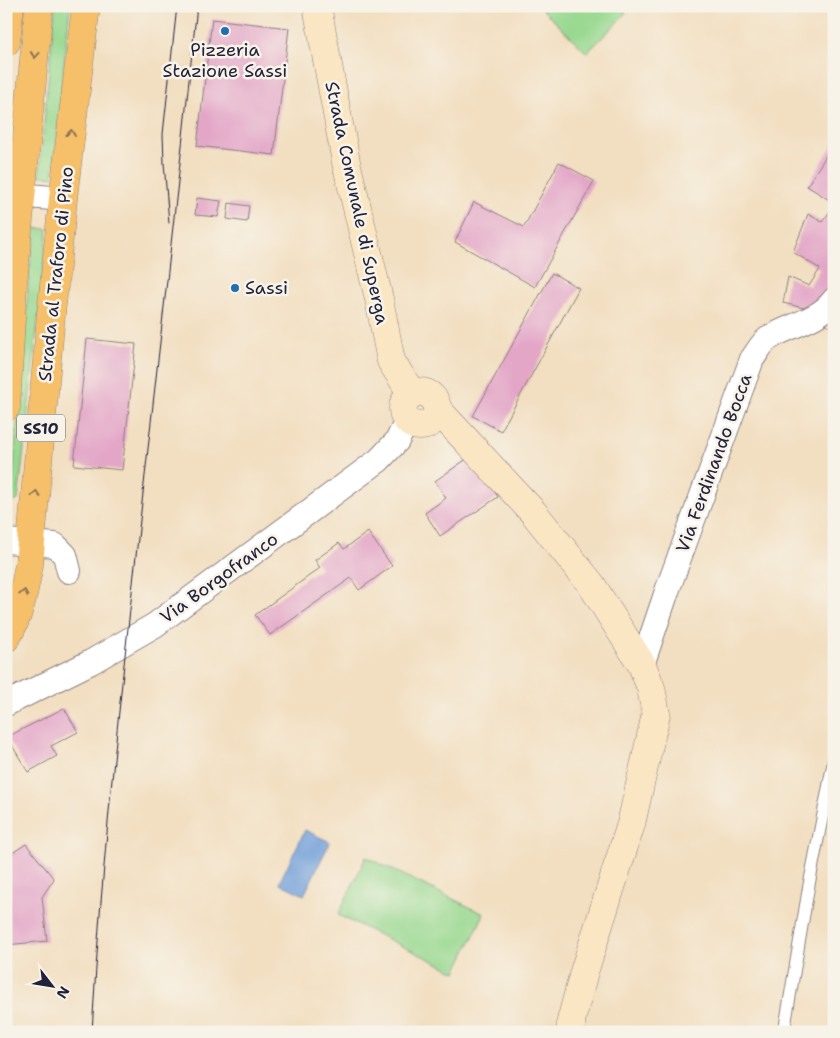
<svg xmlns="http://www.w3.org/2000/svg" width="840" height="1038" viewBox="0 0 840 1038" font-family="'Shantell Sans',sans-serif">
  <style>
    .green { fill: #97d88f; stroke: #5c7d65 }
    .water { fill: #709ed9; stroke: #49608a }
    .building { fill: #e3a6c7 }
    .lines { fill: none; stroke-linecap: round; stroke-linejoin: round }
    .lane-casing { stroke: #8a807e; stroke-width: 13 }
    .street-casing { stroke: #8a807e; stroke-width: 26 }
    .secondary-casing { stroke: #8a807e; stroke-width: 29 }
    .primary-casing { stroke: #8a807e; stroke-width: 29 }
    .lane { stroke: #fff; stroke-width: 11 }
    .street { stroke: #fff; stroke-width: 24 }
    .secondary { stroke: #fbe6c4; stroke-width: 28 }
    .primary { stroke: #f6c06b; stroke-width: 28 }
    .tram { stroke: #22223b; stroke-width: 1 }
    .oneway { stroke: #8c7153 }
    .poi-dot { fill: #1f6fb2; stroke: #f7f3e8; stroke-width: 2 }
    .labels { text-anchor: middle; dominant-baseline: central; stroke-width: 5; stroke-linejoin: round; paint-order: stroke }
    .shield { fill: #f7f3e8; stroke: #62616f; stroke-width: 1 }
    .shield-label { font-size: 16px; font-weight: bold; fill: #22223b }
    .poi-label { font-size: 18px; fill: #22223b; stroke: #f7f3e8 }
    .street-label { font-size: 18px; fill: #22223b; stroke: #f7f3e8 }
  </style>
  <rect width="100%" height="100%" fill="#f7f3e8"/>
  <filter id="ink" filterUnits="userSpaceOnUse"><feTurbulence type="fractalNoise" baseFrequency=".02" numOctaves="2"/><feDisplacementMap in="SourceGraphic" scale="10" xChannelSelector="R" yChannelSelector="G"/><feConvolveMatrix kernelMatrix="1 2 1 2 8 2 1 2 1" color-interpolation-filters="sRGB"/></filter>
  <filter id="wash" filterUnits="userSpaceOnUse"><feTurbulence type="fractalNoise" baseFrequency=".0096" numOctaves="4" result="noise"/><feDisplacementMap in="SourceGraphic" scale="20" xChannelSelector="R" yChannelSelector="G"/><feGaussianBlur stdDeviation="1.12" result="paint"/><feColorMatrix in="noise" values="0 0 0 0 0 0 0 0 0 0 0 0 0 0 0 0 0 1.4 0 .05"/><feComposite in="paint" operator="in"/></filter>
  <g filter="url(#wash)">
    <rect width="100%" height="100%" fill="#f2dec0"/>
    <g class="green">
      <polygon points="55,6 70,6 53,177 39,176"/>
      <polygon points="539,6 620,6 626,13 587,53"/>
      <polygon points="33,228 48,229 22,466 18,500 14,502 11,499"/>
      <polygon points="366,857 484,914 456,972 338,915"/>
    </g>
    <polygon class="water" points="305,830 330,842 304,895 279,883"/>
    <g id="blocks">
      <g class="building">
        <polygon points="212,19 289,28 274,155 197,146"/>
        <polygon points="834,143 834,203 807,186"/>
        <polygon points="559,162 594,181 535,287 455,242 474,202 524,227"/>
        <polygon points="197,198 221,201 218,217 195,215"/>
        <polygon points="229,203 249,206 247,222 227,219"/>
        <polygon points="834,206 834,270 831,275 834,277 834,296 832,300 822,295 812,310 783,303 788,277 809,286 820,269 793,252 808,214 822,222"/>
        <polygon points="552,273 579,288 501,431 473,416"/>
        <polygon points="834,305 834,330 823,322"/>
        <polygon points="87,339 136,344 122,470 74,465"/>
        <polygon points="471,456 498,497 440,536 425,513 446,498 435,481"/>
        <polygon points="368,532 392,566 359,590 351,578 270,635 255,615 320,568 315,560 339,543 344,549"/>
        <polygon points="64,708 78,732 51,746 57,756 28,772 7,737"/>
        <polygon points="26,844 54,879 42,897 47,941 6,945 6,857"/>
      </g>
    </g>
  </g>
  <g filter="url(#ink)">
    <use href="#blocks" fill-opacity="0" stroke="#8a807e" stroke-width="1"/>
    <g class="lines">
      <g class="lane-casing">
        <polyline id="lane" points="784,1032 809,885 834,758"/>
      </g>
      <g class="street-casing">
        <g id="street">
          <polyline points="6,194 63,199"/>
          <polyline points="6,541 55,545 65,555 69,571"/>
          <path d="M642 665 667 591 752 359C757 353 762 342 769 338 790 325 818 321 834 300"/>
          <polyline points="6,704 91,662 155,625 379,460 397,441 407,421"/>
        </g>
      </g>
      <g class="secondary-casing">
        <g id="secondary">
          <polyline points="317,6 346,162 379,299 391,361 412,394"/>
          <circle cx="420" cy="409" r="17"/>
          <polyline points="437,409 533,512 591,584 642,665 651,688 656,714 631,824 584,972 571,1021 571,1032"/>
        </g>
      </g>
      <g class="primary-casing">
        <g id="primary">
          <polyline points="6,42 10,6"/>
          <polyline points="6,407 13,284 39,6"/>
          <path d="M6 638C20 616 24 590 29 565L51 314 63 199 86 6"/>
        </g>
      </g>
      <use href="#lane" class="lane"/>
      <use href="#street" class="street"/>
      <use href="#secondary" class="secondary"/>
      <use href="#primary" class="primary"/>
      <g class="tram">
        <polyline points="169,223 164,163 163,134 177,6"/>
        <path d="M92 1032C101 869 119 708 137 547 157 367 178 187 197 6"/>
      </g>
    </g>
    <defs><path id="oneway-chevron" d="M-2-3.5L2.5 0L-2 3.5" fill="none" stroke-width="1.6" stroke-linecap="round" stroke-linejoin="round" transform="scale(1.25)"/></defs>
    <g class="oneway">
      <use href="#oneway-chevron" transform="translate(35 55) rotate(95)"/>
      <use href="#oneway-chevron" transform="translate(71 133) rotate(-83)"/>
      <use href="#oneway-chevron" transform="translate(36 494) rotate(-85)"/>
      <use href="#oneway-chevron" transform="translate(24 593) rotate(-77)"/>
    </g>
  </g>
  <g class="poi-dot">
    <circle cx="225" cy="31" r="5"/>
    <circle cx="235" cy="288" r="5"/>
  </g>
  <g class="labels">
    <rect class="shield" x="17" y="414.5" width="48" height="27" rx="4"/>
    <g class="shield-label">
      <text x="41" y="428">SS10</text>
    </g>
    <g class="poi-label">
      <text x="225" y="50">Pizzeria<tspan x="225" dy="21">Stazione Sassi</tspan></text>
      <text x="245" y="288" text-anchor="start">Sassi</text>
    </g>
    <g class="street-label">
      <text transform="translate(357 203) rotate(78)">Strada Comunale di Superga</text>
      <text transform="translate(56 274) rotate(-84)">Strada al Traforo di Pino</text>
      <text transform="translate(714 463) rotate(-70)">Via Ferdinando Bocca</text>
      <text transform="translate(219 578) rotate(-36)">Via Borgofranco</text>
    </g>
  </g>
  <rect width="840" height="1038" fill="none" stroke="#f7f3e8" stroke-width="25"/>
  <g transform="translate(52 986) rotate(121)" stroke="#f7f3e8" stroke-width="4" paint-order="stroke">
  <path d="M0-4L9 19L0 12L-9 19Z" fill="#22223b"/>
  <text y="-8" font-size="14" font-weight="bold" text-anchor="middle" fill="#22223b">N</text>
  </g>
</svg>
